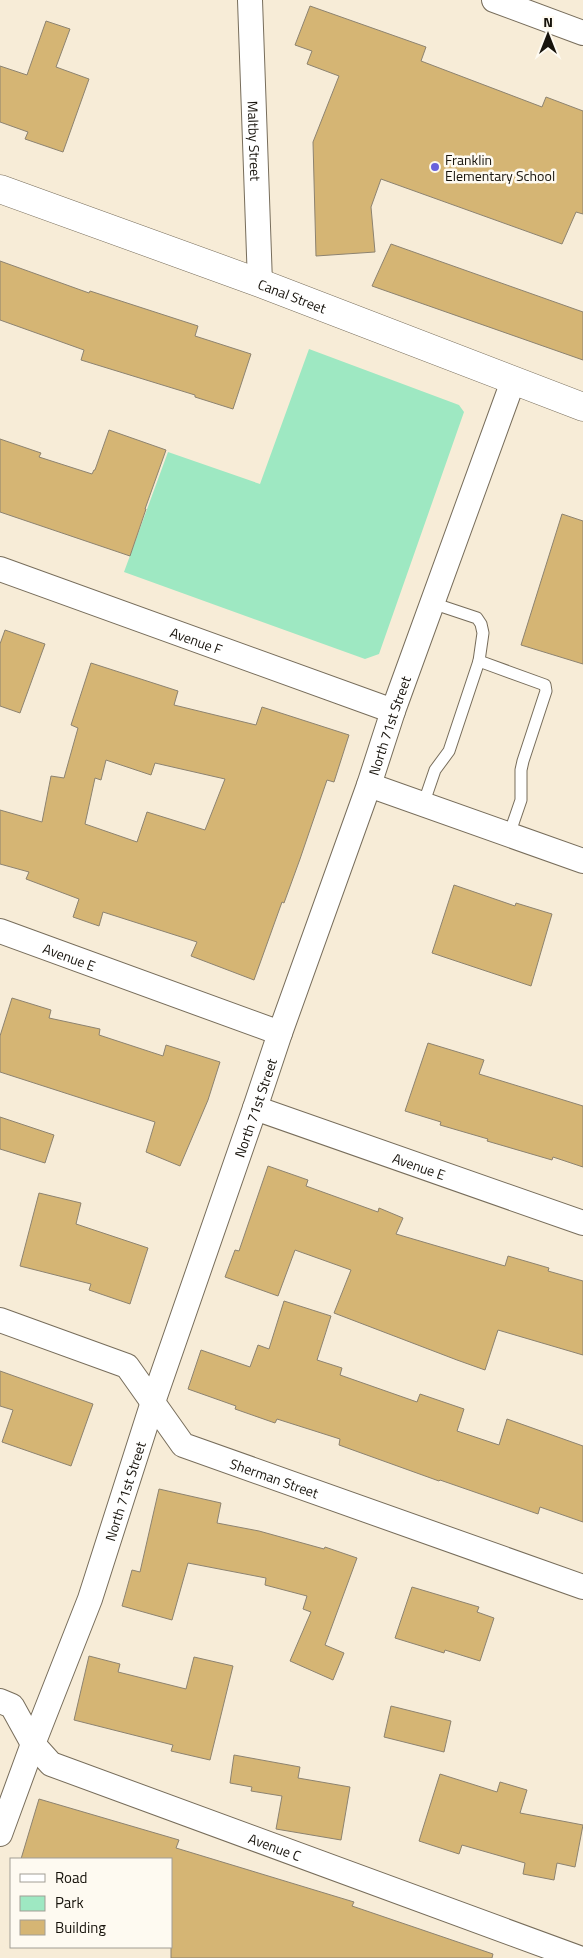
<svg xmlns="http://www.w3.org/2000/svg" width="583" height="1958" viewBox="0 0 583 1958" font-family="'Titillium Web',sans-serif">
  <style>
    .green { fill: #9ee8c2 }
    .building { fill: #d5b574; stroke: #8d8370; fill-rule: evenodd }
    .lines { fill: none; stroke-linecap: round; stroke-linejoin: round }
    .service-casing { stroke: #776d5b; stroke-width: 13 }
    .minor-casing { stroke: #776d5b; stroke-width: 26 }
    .tertiary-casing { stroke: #776d5b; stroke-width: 29 }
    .service { stroke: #fff; stroke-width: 11 }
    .minor { stroke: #fff; stroke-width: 24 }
    .tertiary { stroke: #fff; stroke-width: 28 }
    .poi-dot { fill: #6962dc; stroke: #fefaf1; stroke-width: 2 }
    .labels { text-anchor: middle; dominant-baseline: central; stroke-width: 5; stroke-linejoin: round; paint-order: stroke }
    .street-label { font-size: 14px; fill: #17130c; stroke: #fefaf1 }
    .poi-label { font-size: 14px; fill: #17130c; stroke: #fefaf1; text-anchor: start }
  </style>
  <rect width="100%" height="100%" fill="#f7ecd7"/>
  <polygon class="green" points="309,349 459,405 464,412 379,654 365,659 124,572 168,452 260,484"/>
  <g class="building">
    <polygon points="310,6 426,47 421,61 542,107 546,97 583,111 583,214 576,212 562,244 381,179 371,207 375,252 316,256 313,142 339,76 307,64 312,51 295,45"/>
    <polygon points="46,21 70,29 56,67 89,79 63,152 25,139 28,132 0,122 0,66 27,75"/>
    <polygon points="391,244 583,312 583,360 372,286"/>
    <polygon points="0,261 89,293 90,291 198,326 195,336 251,354 233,409 195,397 195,395 81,360 84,350 0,320"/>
    <polygon points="109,430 166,450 145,509 146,509 130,556 0,512 0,439 41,453 39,457 92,474 94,470 95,470"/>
    <polygon points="562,514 583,521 583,664 521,645"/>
    <polygon points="5,630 45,644 20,713 0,706 0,644"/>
    <path d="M91 663 178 691 174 705 256 725 262 707 349 735 334 782 327 780 300 859 284 903 282 902 254 980 191 956 197 942 103 912 99 926 73 917 79 899 26 879 29 872 0 864V810L42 822 51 776 64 778 78 728 71 725ZM106 760 151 775 155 763 225 779 205 830 147 812 137 842 85 824 95 778 101 780Z"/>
    <polygon points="454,885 515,906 516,903 552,914 531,986 432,953"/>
    <polygon points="12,998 51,1010 49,1018 100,1029 99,1035 163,1056 166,1045 220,1062 208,1100 180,1166 146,1152 155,1122 0,1072 0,1036"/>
    <polygon points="428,1043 484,1060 479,1074 583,1106 583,1167 553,1157 552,1160 487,1141 488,1139 440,1125 441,1122 405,1111"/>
    <polygon points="0,1117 54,1135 45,1163 0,1149"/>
    <polygon points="268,1166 308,1180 306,1186 378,1212 379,1208 403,1218 396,1234 505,1266 508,1256 549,1268 548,1271 583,1281 583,1355 498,1330 485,1370 457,1360 334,1313 351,1270 295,1250 278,1296 225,1277 235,1250 239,1251"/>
    <polygon points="39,1193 81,1203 76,1224 148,1248 130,1304 89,1290 91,1284 20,1266"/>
    <polygon points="284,1301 331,1316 317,1360 342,1368 340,1375 417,1402 420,1394 464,1409 457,1431 499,1445 507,1419 583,1446 583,1522 540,1507 538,1514 440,1480 439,1481 339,1445 340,1439 277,1419 275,1423 235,1409 236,1406 188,1389 201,1350 250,1367 258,1345 269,1349"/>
    <polygon points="0,1371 93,1404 71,1466 2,1442 13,1410 0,1406"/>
    <polygon points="159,1489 221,1503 217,1523 259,1531 324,1549 325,1547 357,1558 325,1645 344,1653 333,1680 290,1661 311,1612 303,1609 307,1596 265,1585 266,1578 188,1563 172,1620 122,1606 132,1570 140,1572"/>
    <polygon points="412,1587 479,1607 477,1612 494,1618 480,1661 445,1650 444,1653 395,1638"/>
    <polygon points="89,1656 120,1664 118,1672 186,1689 194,1657 233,1666 210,1760 171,1751 173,1745 74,1720"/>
    <polygon points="391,1706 451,1721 444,1752 384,1737"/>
    <polygon points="234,1755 300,1767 298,1778 350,1787 341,1840 276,1829 282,1796 251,1791 252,1787 230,1783"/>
    <polygon points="440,1774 497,1792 500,1782 527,1790 520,1813 583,1825 575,1867 557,1863 554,1880 523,1874 525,1863 462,1845 459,1854 419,1841"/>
    <polygon points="39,1799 179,1840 176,1848 354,1902 352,1906 493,1954 492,1958 171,1958 171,1859 21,1859"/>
  </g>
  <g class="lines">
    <g class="service-casing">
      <g id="service">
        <polyline points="479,661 545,685 546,691 523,761 521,770 521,800 509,835"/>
        <polyline points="423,805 435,770 449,751 479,661 483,633 481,624 477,618 432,603"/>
      </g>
    </g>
    <g class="minor-casing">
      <g id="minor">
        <path id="s1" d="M250 0 260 283"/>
        <polyline points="494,0 583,33"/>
        <path id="s2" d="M0 569 393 711"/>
        <polyline points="369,785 583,861"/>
        <path id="s3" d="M0 931 280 1033"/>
        <path id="s4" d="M255 1108 583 1223"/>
        <path id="s5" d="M0 1320 127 1366 183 1445 583 1587"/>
        <path id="s6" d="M0 1701 12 1706 33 1744 51 1764 579 1958"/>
        <path id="s7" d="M0 1834 33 1744 90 1599 153 1402 255 1108 280 1033 369 785 393 711 513 381"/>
      </g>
    </g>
    <g class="tertiary-casing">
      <g id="tertiary">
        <path id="s8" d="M0 189 260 283 583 407"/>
      </g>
    </g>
    <use href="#service" class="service"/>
    <use href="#minor" class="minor"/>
    <use href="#tertiary" class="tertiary"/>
  </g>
  <circle class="poi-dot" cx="435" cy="167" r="5"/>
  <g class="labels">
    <g class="street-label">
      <text stroke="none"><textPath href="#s1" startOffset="141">Maltby Street</textPath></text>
      <text stroke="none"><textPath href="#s8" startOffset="311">Canal Street</textPath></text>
      <text stroke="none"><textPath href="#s2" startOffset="209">Avenue F</textPath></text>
      <text stroke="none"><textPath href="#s7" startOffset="1175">North 71st Street</textPath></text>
      <text stroke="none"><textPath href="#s3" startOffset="74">Avenue E</textPath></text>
      <text stroke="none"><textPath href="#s7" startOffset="770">North 71st Street</textPath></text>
      <text stroke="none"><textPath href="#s4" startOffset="174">Avenue E</textPath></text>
      <text stroke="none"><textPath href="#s5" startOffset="329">Sherman Street</textPath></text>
      <text stroke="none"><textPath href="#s7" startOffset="365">North 71st Street</textPath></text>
      <text stroke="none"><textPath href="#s6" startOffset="322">Avenue C</textPath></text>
    </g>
    <g class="poi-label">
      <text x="445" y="159">Franklin<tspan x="445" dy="16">Elementary School</tspan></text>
    </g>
  </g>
  <rect x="10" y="1858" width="162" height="90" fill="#fefaf1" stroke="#a29e95"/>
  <rect x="20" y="1874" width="25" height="8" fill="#ffffff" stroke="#a29e95"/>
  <text x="55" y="1883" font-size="15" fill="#17130c">Road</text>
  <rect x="20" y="1896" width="25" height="15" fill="#9ee8c2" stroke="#a29e95"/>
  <text x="55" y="1908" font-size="15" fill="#17130c">Park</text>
  <rect x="20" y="1920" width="25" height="15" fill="#d5b574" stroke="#a29e95"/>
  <text x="55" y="1933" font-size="15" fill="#17130c">Building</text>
  <g transform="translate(548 35)" stroke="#fefaf1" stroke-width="4" paint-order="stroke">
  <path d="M0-4L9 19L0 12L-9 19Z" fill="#17130c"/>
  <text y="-8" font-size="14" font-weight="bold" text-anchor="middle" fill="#17130c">N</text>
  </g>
</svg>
